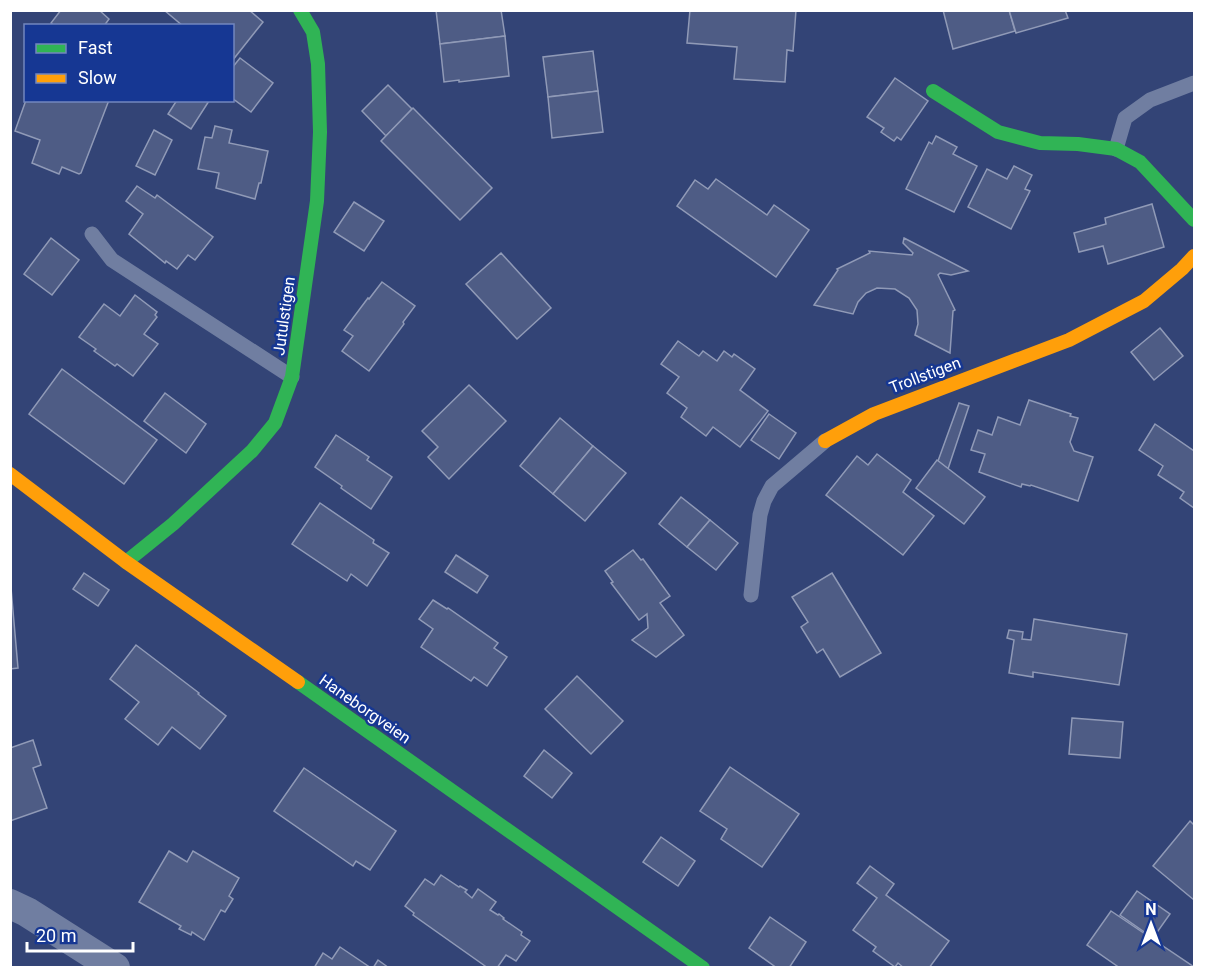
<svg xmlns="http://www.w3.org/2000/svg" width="1205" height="978" viewBox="0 0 1205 978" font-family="Roboto,sans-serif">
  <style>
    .building { fill: #4e5c85; stroke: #909ab7; stroke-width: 1.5 }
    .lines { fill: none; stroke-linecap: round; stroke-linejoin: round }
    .lane { stroke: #707ea1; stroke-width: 15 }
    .street { stroke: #707ea1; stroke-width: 30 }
    .fast { stroke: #30b455; stroke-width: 14 }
    .slow { stroke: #ff9f0a; stroke-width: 14 }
    .labels { text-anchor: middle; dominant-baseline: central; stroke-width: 5; stroke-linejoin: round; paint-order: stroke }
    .street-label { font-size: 16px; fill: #fff; stroke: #163793 }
  </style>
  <rect width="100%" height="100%" fill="#334476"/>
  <g class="building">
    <polygon points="61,10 99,10 109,19 104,26 55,26 51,23"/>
    <polygon points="164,10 249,10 263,22 232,61 232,26 183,26"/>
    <polygon points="436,10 501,10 505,36 440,44"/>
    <polygon points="690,10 796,10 793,51 787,50 785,82 734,79 737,47 687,43"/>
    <polygon points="943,10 1009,10 1015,31 953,49"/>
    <polygon points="1009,10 1065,10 1068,18 1016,33"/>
    <polygon points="505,36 509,76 459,82 459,80 444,82 440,44"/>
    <polygon points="593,51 598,91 548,97 543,57"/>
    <polygon points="240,58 273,83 251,112 232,98 232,68"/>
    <polygon points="895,78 928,101 901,140 897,137 894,141 881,132 884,128 867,117"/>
    <polygon points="388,85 412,109 386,136 362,111"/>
    <polygon points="598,91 603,132 552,138 548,97"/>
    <polygon points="26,100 109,100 81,173 79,174 62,167 59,174 32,163 40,140 15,131"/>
    <polygon points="177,100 209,100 209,101 191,129 168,114"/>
    <polygon points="413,108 492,188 460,220 381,141"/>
    <polygon points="215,126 232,130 229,143 268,151 261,183 259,183 255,199 216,188 219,173 198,169 205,137 212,138"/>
    <polygon points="154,130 172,140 155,175 136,166"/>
    <polygon points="936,136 957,147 953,154 977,166 954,212 906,189 929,142 932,144"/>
    <polygon points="1014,166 1032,175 1025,189 1030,191 1011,229 968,207 987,169 1007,179"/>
    <polygon points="716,179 767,215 774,205 809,230 776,277 677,206 695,180 708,189"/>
    <polygon points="137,186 155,198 157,195 213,237 195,260 188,255 177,269 166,261 165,263 129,234 143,214 126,201"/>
    <polygon points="354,202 384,221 364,251 334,232"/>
    <polygon points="1152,204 1164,247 1108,264 1103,246 1079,252 1074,233 1106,224 1105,218"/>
    <polygon points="51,238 79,260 52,295 24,274"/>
    <polygon points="904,238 968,271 951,275 940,273 938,275 955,310 953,311 950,353 915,335 918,324 917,310 909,298 895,289 877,288 866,293 858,302 853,314 814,305 838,270 837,269 870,253 869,251 912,255 913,253 903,243"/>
    <polygon points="501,253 551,308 517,339 466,284"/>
    <polygon points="382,282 415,306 403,322 404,324 369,371 342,351 353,336 344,330 368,298 369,299"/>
    <polygon points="135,295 157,312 155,315 157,317 144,334 158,344 133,376 117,364 115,366 94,351 96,349 79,337 104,304 120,316"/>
    <polygon points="1160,328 1183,356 1154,380 1131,352"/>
    <polygon points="678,341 699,356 703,351 717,361 724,351 732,357 734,354 755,369 740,390 768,411 740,447 713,427 706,436 681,417 687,408 667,393 679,377 661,364"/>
    <polygon points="62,369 157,440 124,484 29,414"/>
    <polygon points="469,385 506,421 449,479 428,457 438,447 422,431"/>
    <polygon points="165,393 206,424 186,453 144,421"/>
    <polygon points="1029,400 1071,414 1070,416 1078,418 1070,442 1074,451 1093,457 1078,501 1031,485 1030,486 1022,484 1021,487 979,472 985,454 971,450 978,430 992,435 998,417 1020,425"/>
    <polygon points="959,403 969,406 948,469 938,461"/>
    <polygon points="769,414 796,433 779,459 751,440"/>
    <polygon points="560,418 593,446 553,494 520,466"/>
    <polygon points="1155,424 1194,451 1194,508 1180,498 1184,492 1158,475 1163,466 1139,450"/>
    <polygon points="336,435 369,457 367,460 392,477 371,509 341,488 342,486 315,467"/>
    <polygon points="593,446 626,473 585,521 553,494"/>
    <polygon points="877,454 911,480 903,492 934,516 903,555 826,495 857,456 868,465"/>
    <polygon points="937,460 985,497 964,524 916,488"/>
    <polygon points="681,497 710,520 687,547 659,524"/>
    <polygon points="320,503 374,540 373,543 389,553 367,586 351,574 347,581 292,544"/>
    <polygon points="710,520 738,543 716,570 687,547"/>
    <polygon points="633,550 641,560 643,559 670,596 660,603 684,635 656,657 632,640 648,628 647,614 639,620 611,583 613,582 605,571"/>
    <polygon points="456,555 488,576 477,593 445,572"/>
    <polygon points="84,573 109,590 98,606 73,589"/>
    <polygon points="832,573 881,653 840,677 823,649 817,653 801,627 808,622 792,597"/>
    <polygon points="11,588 18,668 10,669 10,588"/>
    <polygon points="433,600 447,609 448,608 498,643 494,648 507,657 487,686 474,677 471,681 421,647 433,629 419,619"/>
    <polygon points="1034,619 1127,634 1119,685 1033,672 1033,677 1009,673 1014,640 1007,638 1009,630 1023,632 1022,639 1031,640"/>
    <polygon points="136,645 199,693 198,694 226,716 200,749 172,727 158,745 125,719 139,702 110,679"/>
    <polygon points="577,676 623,721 591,754 545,709"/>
    <polygon points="1072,718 1123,722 1120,758 1069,754"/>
    <polygon points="33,740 41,765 33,768 47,808 10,821 10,748"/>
    <polygon points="544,750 572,773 552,798 524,776"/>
    <polygon points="730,767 799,814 762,867 721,839 727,829 700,811"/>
    <polygon points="304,768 396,831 370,870 356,861 353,866 274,811"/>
    <polygon points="1190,821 1194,825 1194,900 1153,866"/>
    <polygon points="661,837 695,861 678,886 643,862"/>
    <polygon points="169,851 187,862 193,851 239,878 229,896 233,899 225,912 221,910 204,940 192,932 191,935 179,929 181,926 139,902"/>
    <polygon points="870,866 894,884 886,895 949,941 929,968 904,968 898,963 895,967 873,951 876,947 853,930 877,898 857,883"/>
    <polygon points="441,875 459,887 460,886 467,890 465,892 472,898 478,889 496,902 490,910 498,915 499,914 504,918 503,919 522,932 521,935 530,941 516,961 506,955 497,968 488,968 413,915 414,913 405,906 425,879 434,885"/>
    <polygon points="1137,891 1170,914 1153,938 1120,915"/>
    <polygon points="1111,911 1194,967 1194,968 1120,968 1087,945"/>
    <polygon points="770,917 806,942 789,968 777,968 749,948"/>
    <polygon points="340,947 371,968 314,968 323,953 332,959"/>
    <polygon points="378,960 389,968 373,968"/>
  </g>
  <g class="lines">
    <g class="lane">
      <polyline points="1116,149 1125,118 1150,100 1194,83"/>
      <polyline points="92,234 112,260 292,377"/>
      <polyline points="751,595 760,515 764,501 772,486 825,441"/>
    </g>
    <polyline class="street" points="10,904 27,912 115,968"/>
    <g class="fast">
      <polyline points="933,91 998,132 1040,143 1078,144 1116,149 1140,162 1194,220"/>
      <polyline points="126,562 173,524 252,451 275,423 292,377 317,201 320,132 318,64 313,32 300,10"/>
      <polyline points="298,682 703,968"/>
    </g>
    <g class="slow">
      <polyline points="825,441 874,414 1069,340 1144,301 1182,269 1194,256"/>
      <polyline points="10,474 126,562 298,682"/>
    </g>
  </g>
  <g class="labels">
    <g class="street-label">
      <text transform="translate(284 316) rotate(-82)">Jutulstigen</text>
      <text transform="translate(925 375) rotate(-21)">Trollstigen</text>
      <text transform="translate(365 709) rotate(35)">Haneborgveien</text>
    </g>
  </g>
  <rect width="1205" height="978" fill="none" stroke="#ffffff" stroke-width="24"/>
  <rect x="24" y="24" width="210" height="78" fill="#163793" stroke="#7387be" stroke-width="1.5"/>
  <rect x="36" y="44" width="30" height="9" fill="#30b455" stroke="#7387be" stroke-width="1.5"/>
  <text x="78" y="54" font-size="18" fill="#ffffff">Fast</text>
  <rect x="36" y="74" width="30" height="9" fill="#ff9f0a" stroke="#7387be" stroke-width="1.5"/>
  <text x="78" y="84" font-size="18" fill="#ffffff">Slow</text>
  <g transform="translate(1151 924)" stroke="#163793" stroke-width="4.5" paint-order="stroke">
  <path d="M0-4.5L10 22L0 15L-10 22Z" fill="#ffffff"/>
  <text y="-9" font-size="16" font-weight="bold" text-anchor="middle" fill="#ffffff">N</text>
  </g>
  <path d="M27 942v9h106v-9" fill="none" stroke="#ffffff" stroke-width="3"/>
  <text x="36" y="942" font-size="18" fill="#ffffff" stroke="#163793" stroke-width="4.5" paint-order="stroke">20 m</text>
</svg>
